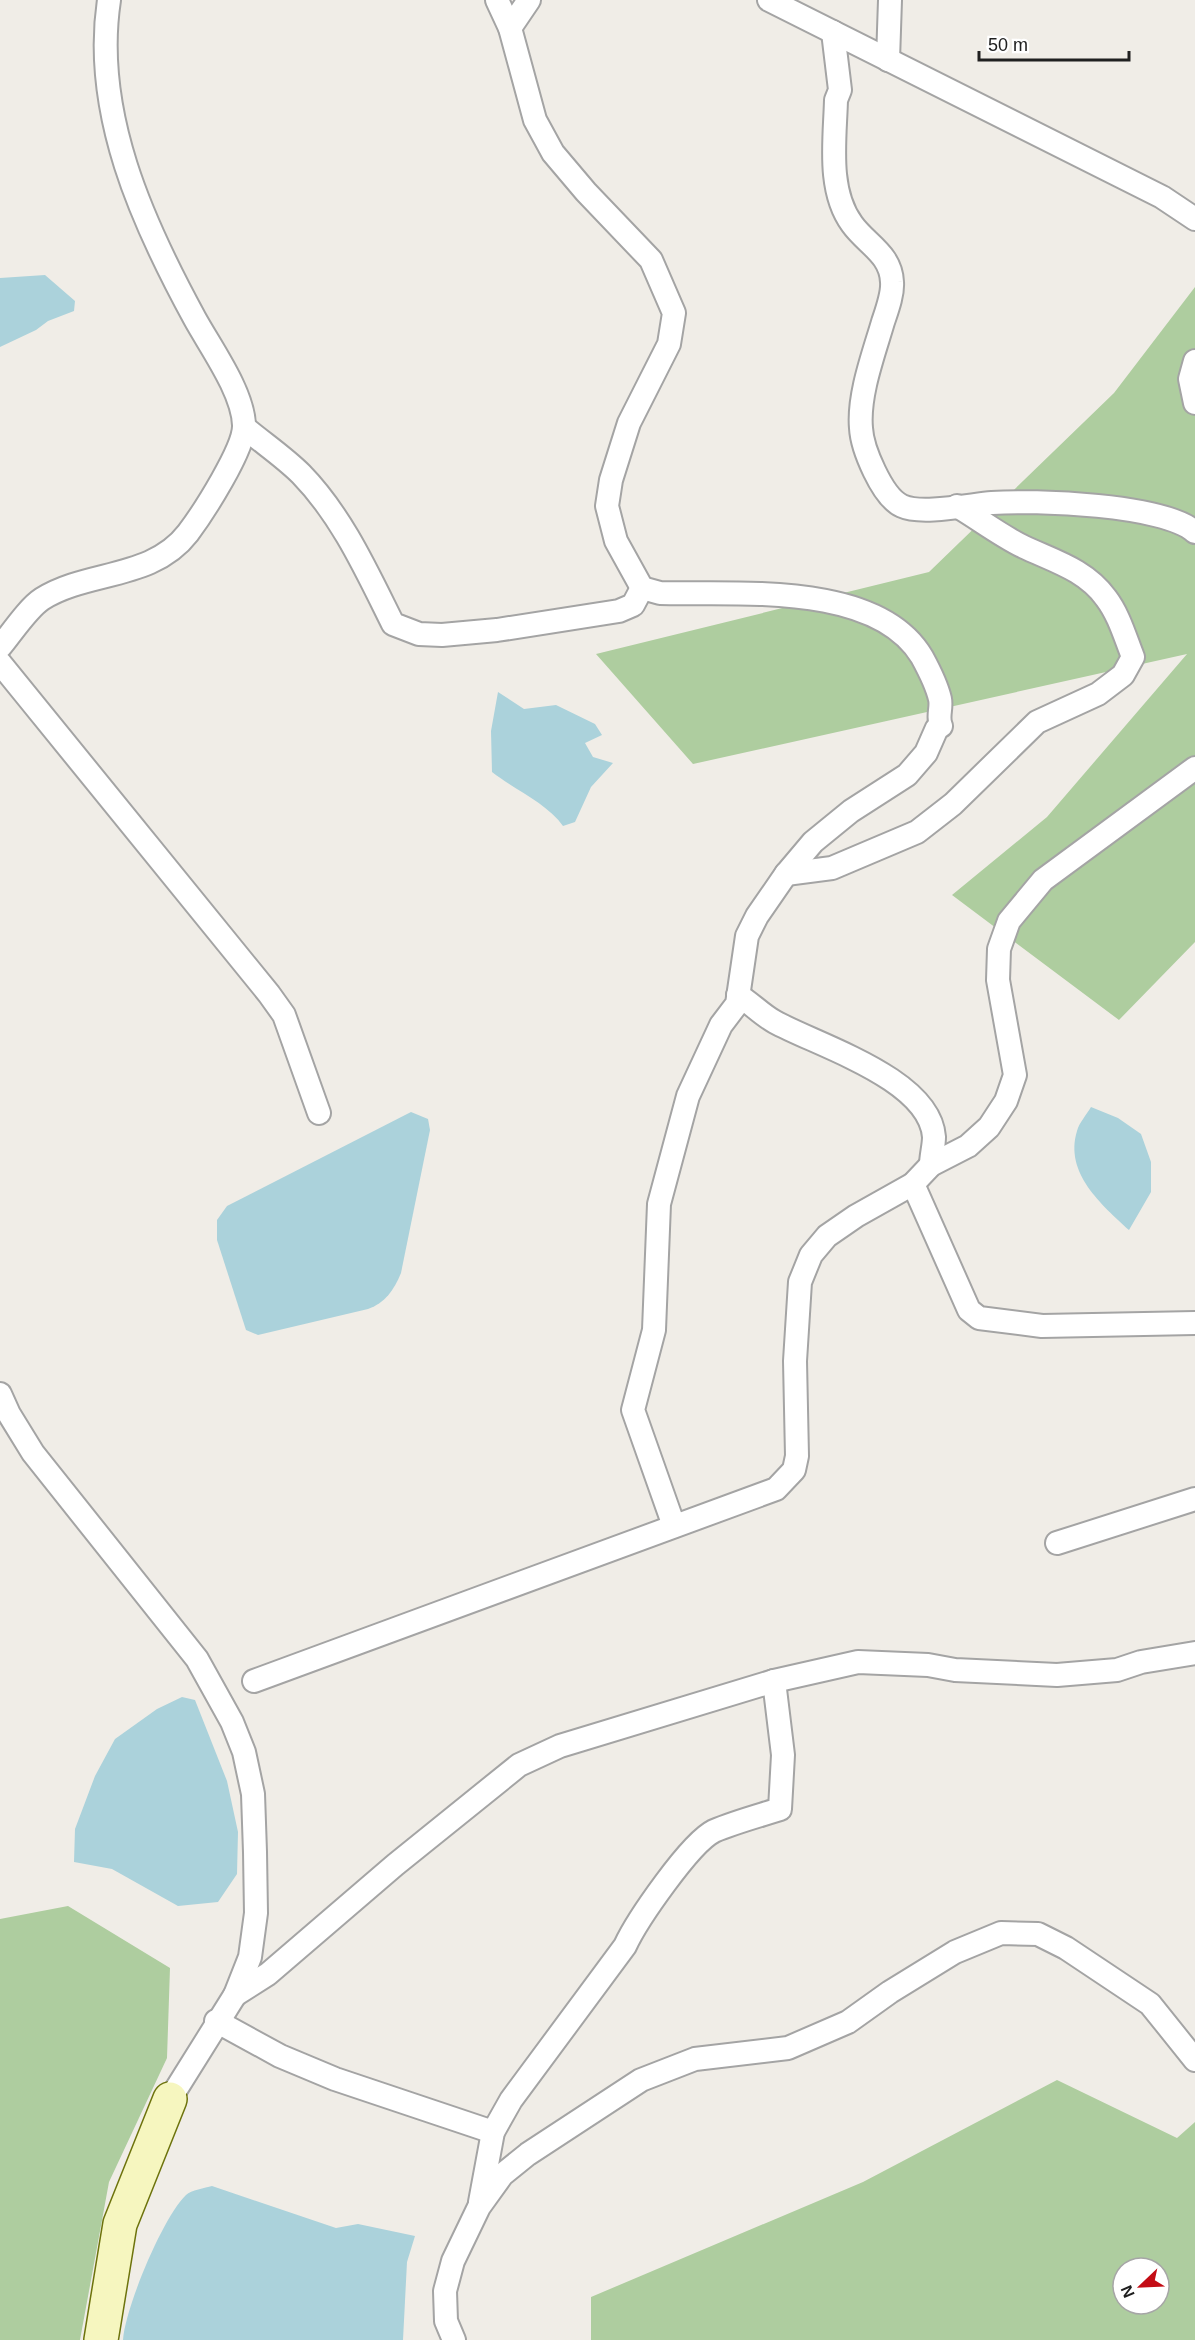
<svg xmlns="http://www.w3.org/2000/svg" width="1195" height="2340" viewBox="0 0 1195 2340" font-family="Arial,sans-serif">
  <style>
    .forest { fill: #aecd9f; fill-rule: evenodd }
    .water { fill: #abd2db }
    .lines { fill: none; stroke-linecap: round; stroke-linejoin: round }
    .street-casing { stroke: #a4a4a4; stroke-width: 26 }
    .secondary-casing { stroke: #6d730c; stroke-width: 36 }
    .street { stroke: #fff; stroke-width: 22 }
    .secondary { stroke: #f6f6bf; stroke-width: 33 }
  </style>
  <rect width="100%" height="100%" fill="#f0ede7"/>
  <g class="forest">
    <polygon points="1195,287 1195,942 1119,1020 952,895 1047,817 1187,654 693,764 596,654 929,572 1114,393"/>
    <polygon points="68,1906 170,1968 167,2058 109,2182 80,2340 0,2340 0,1919"/>
    <path d="M1057 2080 1177 2138 1195 2122V2340H591V2297L863 2182ZM1123 2268H1159V2304H1123Z"/>
  </g>
  <g class="water">
    <polygon points="45,275 75,301 74,311 48,321 36,330 0,347 0,278"/>
    <path d="M498 692 524 709 556 705 595 724 602 735 585 743 593 757 613 763 591 787 575 822 563 826C548 804 515 790 492 772L491 731Z"/>
    <path d="M1091 1107 1118 1118 1141 1134 1151 1162V1192L1129 1230C1102 1205 1064 1173 1077 1131 1079 1123 1087 1114 1091 1107Z"/>
    <path d="M411 1112 428 1119 430 1130 401 1273C394 1290 385 1303 368 1309L258 1335 246 1330 217 1240V1220L227 1206Z"/>
    <polygon points="182,1697 195,1700 227,1781 238,1832 237,1874 218,1902 178,1906 112,1869 74,1862 75,1829 95,1776 115,1739 157,1709"/>
    <path d="M212 2186 336 2228 358 2224 415 2236 407 2262 403 2340H123C125 2308 163 2217 186 2195 191 2190 205 2188 212 2186Z"/>
  </g>
  <g class="lines">
    <g class="street-casing">
      <g id="street">
        <path d="M497 0 510 28 535 120 553 153 586 192 651 260 674 313 669 344 629 423 611 480 607 506 616 541 642 588 660 593C736 595 877 581 922 657 928 668 937 686 940 699 942 708 937 717 941 726L937 728 926 753 907 775 851 811 813 842 786 874 757 916 747 936 737 1004 721 1025 688 1096 659 1204 654 1330 633 1410 674 1526"/>
        <polyline points="769,0 1162,197 1195,219"/>
        <polyline points="510,28 529,0"/>
        <path d="M833 32 840 90 836 100C835 139 827 190 852 224 866 244 891 254 892 282 893 294 887 310 883 322 874 353 858 395 861 428 862 448 882 497 902 506 921 515 969 505 992 503 1034 500 1164 504 1195 532"/>
        <polyline points="888,60 890,0"/>
        <polyline points="1195,361 1190,379 1195,403"/>
        <path d="M244 427C263 443 284 457 301 474 342 516 367 572 393 624L419 634 442 635 497 630 619 611 633 605 642 588"/>
        <path d="M0 647C11 634 28 608 42 599 88 570 152 580 188 533 203 513 245 448 244 425 243 392 211 348 195 319 142 222 92 112 109 0"/>
        <polyline points="0,663 269,994 284,1015 319,1113"/>
        <path d="M786 874 832 868 917 832 953 804 1037 722 1098 694 1123 675 1133 657C1125 637 1119 615 1106 598 1086 570 1054 561 1024 547 1001 536 979 519 957 506"/>
        <path d="M738 995C751 1003 762 1015 775 1022 819 1046 930 1079 934 1137 934 1146 931 1156 931 1165"/>
        <polyline points="913,1184 969,1310 979,1318 1042,1326 1195,1323"/>
        <polyline points="0,1394 9,1414 33,1453 197,1659 232,1722 244,1752 253,1794 255,1852 256,1913 250,1957 235,1995 170,2099"/>
        <polyline points="1057,1543 1195,1499"/>
        <polyline points="254,1681 776,1489 794,1470 797,1456 795,1361 800,1282 811,1255 827,1236 856,1216 913,1184 931,1165 968,1146 989,1127 1006,1101 1015,1075 998,980 999,949 1009,921 1043,880 1195,768"/>
        <polyline points="235,1995 268,1974 395,1865 519,1765 560,1746 774,1681 858,1662 928,1665 955,1670 1057,1675 1117,1670 1141,1662 1195,1653"/>
        <polyline points="216,2021 280,2056 335,2079 493,2132"/>
        <path d="M480 2202 493 2132 511 2100 625 1946C637 1920 690 1843 714 1831 735 1822 758 1816 780 1809L783 1755 774 1681"/>
        <polyline points="454,2340 446,2321 445,2291 453,2261 479,2207 502,2175 528,2154 641,2080 695,2059 788,2048 848,2022 890,1992 955,1952 1001,1933 1038,1934 1066,1948 1150,2004 1195,2060"/>
      </g>
    </g>
    <g class="secondary-casing">
      <polyline id="secondary" points="101,2340 120,2224 170,2099"/>
    </g>
    <use href="#street" class="street"/>
    <use href="#secondary" class="secondary"/>
  </g>
  <g transform="translate(1141 2286) rotate(247)"><circle r="28" fill="#ffffff" stroke="#a6a6a6" stroke-width="1.5"/>
  <path d="M0-4.5L10 22L0 15L-10 22Z" fill="#c40c15"/>
  <text y="-9" font-size="16" font-weight="bold" text-anchor="middle" fill="#202020">N</text>
  </g>
  <path d="M979 51v9h150v-9" fill="none" stroke="#202020" stroke-width="3"/>
  <text x="988" y="51" font-size="18" fill="#202020" stroke="#ffffff" stroke-width="4.5" paint-order="stroke">50 m</text>
</svg>
